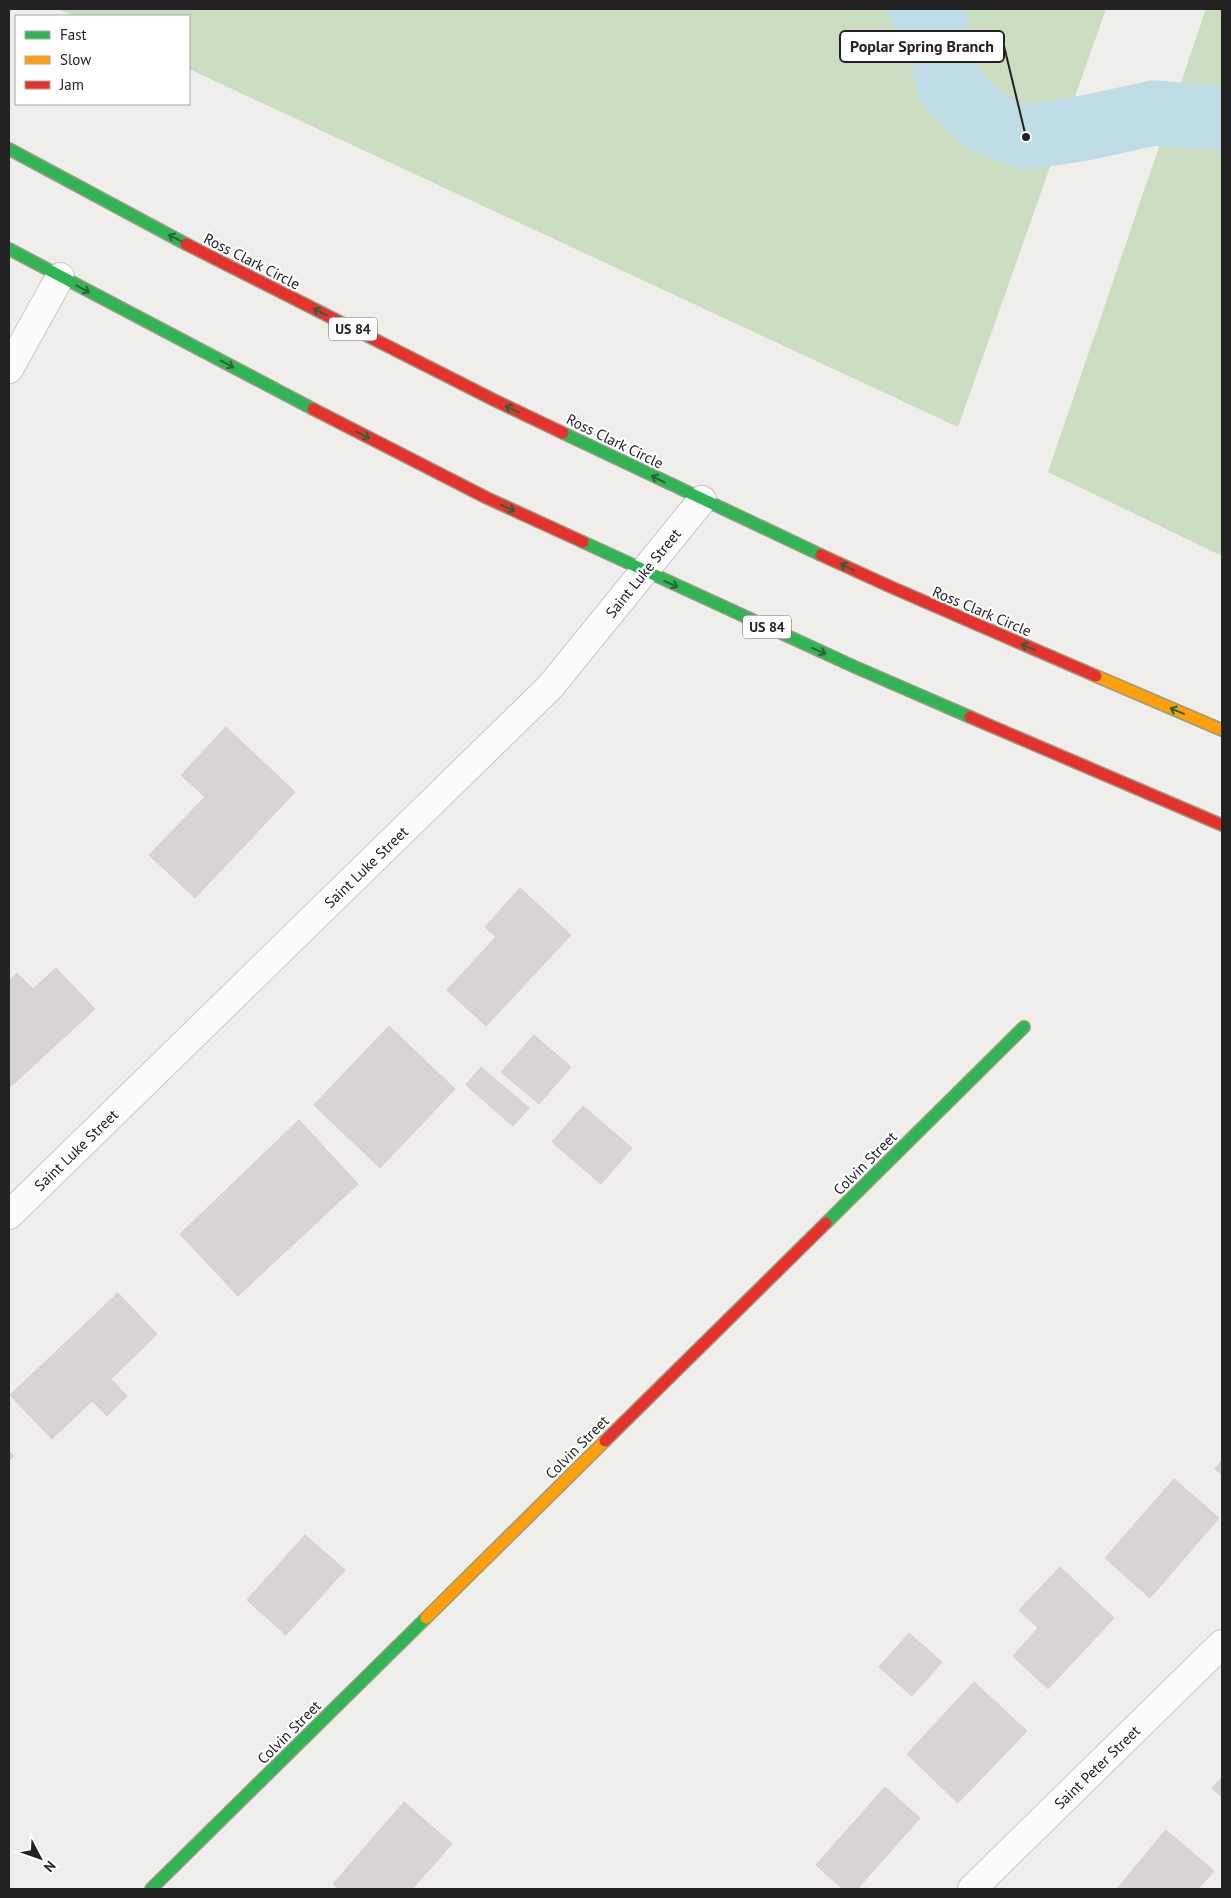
<svg xmlns="http://www.w3.org/2000/svg" width="1231" height="1898" viewBox="0 0 1231 1898" font-family="'PT Sans',sans-serif">
  <style>
    .forest { fill: #cbdec1 }
    .lines { fill: none; stroke-linecap: round; stroke-linejoin: round }
    .river { stroke: #bfdbe3; stroke-width: 65 }
    .building { fill: #d7d4d2; stroke: #d3d0cc }
    .street-casing { stroke: #c9c8c7; stroke-width: 30 }
    .fast-casing { stroke: #999a82; stroke-width: 14 }
    .slow-casing { stroke: #999a82; stroke-width: 14 }
    .jam-casing { stroke: #999a82; stroke-width: 14 }
    .street { stroke: #fdfcfc; stroke-width: 28 }
    .fast { stroke: #30b455; stroke-width: 11 }
    .slow { stroke: #ff9f0a; stroke-width: 11 }
    .jam { stroke: #e5322d; stroke-width: 11 }
    .oneway { stroke: #286439 }
    .labels { text-anchor: middle; dominant-baseline: central; stroke-width: 4.5; stroke-linejoin: round; paint-order: stroke }
    .shield { fill: #fff; stroke: #646464; stroke-width: 1 }
    .shield-label { font-size: 14px; font-weight: bold; fill: #222 }
    .street-label { font-size: 15px; fill: #222; stroke: #fff }
    .leader { fill: none; stroke: #222; stroke-width: 2 }
    .callout-dot { fill: #222; stroke: #fff; stroke-width: 2 }
    .callout { fill: #fff; stroke: #222; stroke-width: 2 }
    .callout-label { font-size: 16px; text-anchor: middle; font-weight: bold; fill: #222 }
  </style>
  <rect width="100%" height="100%" fill="#f0eeeb"/>
  <g class="forest">
    <polygon points="57,9 1106,9 958,427 189,69 189,16 74,16"/>
    <polygon points="1206,9 1222,9 1222,556 1048,472"/>
  </g>
  <g class="lines">
    <polyline class="river" points="921,9 937,29 949,87 983,120 1026,137 1085,128 1154,113 1222,118"/>
  </g>
  <g class="building">
    <polygon points="226,727 295,792 195,898 149,855 205,797 181,775"/>
    <polygon points="520,888 571,935 486,1026 447,990 496,937 485,927"/>
    <polygon points="56,968 95,1009 9,1088 9,981 17,973 33,989"/>
    <polygon points="389,1026 455,1089 380,1168 314,1105"/>
    <polygon points="534,1035 571,1067 539,1104 501,1072"/>
    <polygon points="481,1067 529,1108 513,1126 466,1085"/>
    <polygon points="583,1106 632,1148 601,1184 552,1142"/>
    <polygon points="299,1120 358,1184 238,1296 180,1234"/>
    <polygon points="118,1293 157,1334 111,1379 127,1396 107,1416 92,1401 52,1439 10,1395"/>
    <polygon points="9,1451 14,1456 9,1461"/>
    <polygon points="1222,1460 1222,1475 1215,1469"/>
    <polygon points="1174,1479 1219,1518 1150,1598 1105,1558"/>
    <polygon points="305,1535 345,1570 286,1635 247,1600"/>
    <polygon points="1060,1567 1114,1618 1048,1689 1013,1656 1038,1628 1019,1610"/>
    <polygon points="909,1633 942,1662 912,1696 879,1667"/>
    <polygon points="974,1682 1027,1731 958,1803 907,1754"/>
    <polygon points="1222,1777 1222,1797 1212,1788"/>
    <polygon points="885,1787 920,1818 857,1889 843,1889 816,1865"/>
    <polygon points="404,1802 452,1844 412,1889 340,1889 333,1884"/>
    <polygon points="1166,1830 1214,1871 1198,1889 1117,1889"/>
  </g>
  <g class="lines">
    <g class="street-casing">
      <g id="street">
        <polyline points="9,369 60,277"/>
        <polyline points="9,1215 550,687 702,500"/>
        <polyline points="972,1889 1222,1644"/>
      </g>
    </g>
    <g class="fast-casing">
      <g id="fast">
        <polyline points="9,149 186,244"/>
        <polyline points="9,249 313,409"/>
        <polyline points="563,433 821,555"/>
        <polyline points="583,542 855,667 970,717"/>
        <polyline points="826,1223 1024,1027"/>
        <polyline points="151,1889 426,1618"/>
      </g>
    </g>
    <g class="slow-casing">
      <g id="slow">
        <polyline points="1096,676 1222,730"/>
        <polyline points="426,1618 605,1441"/>
      </g>
    </g>
    <g class="jam-casing">
      <g id="jam">
        <polyline points="186,244 494,400 563,433"/>
        <polyline points="313,409 487,498 583,542"/>
        <polyline points="821,555 891,587 1096,676"/>
        <polyline points="970,717 1222,825"/>
        <polyline points="605,1441 826,1223"/>
      </g>
    </g>
    <use href="#street" class="street"/>
    <use href="#fast" class="fast"/>
    <use href="#slow" class="slow"/>
    <use href="#jam" class="jam"/>
  </g>
  <defs><path id="oneway-shaft" d="M-6 0H5M1.5-3L5.5 0L1.5 3" fill="none" stroke-width="1.6" stroke-linecap="round" stroke-linejoin="round" transform="scale(1.25)"/></defs>
  <g class="oneway">
    <use href="#oneway-shaft" transform="translate(175 238) rotate(-153)"/>
    <use href="#oneway-shaft" transform="translate(83 289) rotate(28)"/>
    <use href="#oneway-shaft" transform="translate(320 312) rotate(-153)"/>
    <use href="#oneway-shaft" transform="translate(227 364) rotate(28)"/>
    <use href="#oneway-shaft" transform="translate(512 409) rotate(-154)"/>
    <use href="#oneway-shaft" transform="translate(363 435) rotate(27)"/>
    <use href="#oneway-shaft" transform="translate(658 479) rotate(-154)"/>
    <use href="#oneway-shaft" transform="translate(508 508) rotate(25)"/>
    <use href="#oneway-shaft" transform="translate(847 567) rotate(-155)"/>
    <use href="#oneway-shaft" transform="translate(671 584) rotate(24)"/>
    <use href="#oneway-shaft" transform="translate(1028 647) rotate(-157)"/>
    <use href="#oneway-shaft" transform="translate(819 651) rotate(24)"/>
    <use href="#oneway-shaft" transform="translate(1177 711) rotate(-157)"/>
  </g>
  <g class="labels">
    <g class="shield">
      <rect x="329" y="317.5" width="48" height="23" rx="4"/>
      <rect x="743" y="615.5" width="48" height="23" rx="4"/>
    </g>
    <g class="shield-label">
      <text x="353" y="329">US 84</text>
      <text x="767" y="627">US 84</text>
    </g>
    <g class="street-label">
      <text transform="translate(252 261) rotate(27)">Ross Clark Circle</text>
      <text transform="translate(615 441) rotate(26)">Ross Clark Circle</text>
      <text transform="translate(643 573) rotate(-51)">Saint Luke Street</text>
      <text transform="translate(982 611) rotate(23)">Ross Clark Circle</text>
      <text transform="translate(366 867) rotate(-44)">Saint Luke Street</text>
      <text transform="translate(76 1150) rotate(-44)">Saint Luke Street</text>
      <text transform="translate(865 1163) rotate(-45)">Colvin Street</text>
      <text transform="translate(577 1447) rotate(-45)">Colvin Street</text>
      <text transform="translate(289 1732) rotate(-45)">Colvin Street</text>
      <text transform="translate(1097 1767) rotate(-44)">Saint Peter Street</text>
    </g>
  </g>
  <path class="leader" d="M1026 137L1004 46"/>
  <circle class="callout-dot" cx="1026" cy="137" r="5"/>
  <rect class="callout" x="840" y="31" width="164" height="31" rx="5"/>
  <g class="callout-label">
    <text x="922" y="52">Poplar Spring Branch</text>
  </g>
  <rect width="1231" height="1898" fill="none" stroke="#222222" stroke-width="20"/>
  <rect x="15" y="15" width="175" height="90" fill="#ffffff" stroke="#a7a7a7"/>
  <rect x="25" y="31" width="25" height="8" fill="#30b455" stroke="#a7a7a7"/>
  <text x="60" y="40" font-size="15" fill="#222222">Fast</text>
  <rect x="25" y="56" width="25" height="8" fill="#ff9f0a" stroke="#a7a7a7"/>
  <text x="60" y="65" font-size="15" fill="#222222">Slow</text>
  <rect x="25" y="81" width="25" height="8" fill="#e5322d" stroke="#a7a7a7"/>
  <text x="60" y="90" font-size="15" fill="#222222">Jam</text>
  <g transform="translate(40 1858) rotate(131)" stroke="#ffffff" stroke-width="4" paint-order="stroke">
  <path d="M0-4L9 19L0 12L-9 19Z" fill="#222222"/>
  <text y="-8" font-size="14" font-weight="bold" text-anchor="middle" fill="#222222">N</text>
  </g>
</svg>
